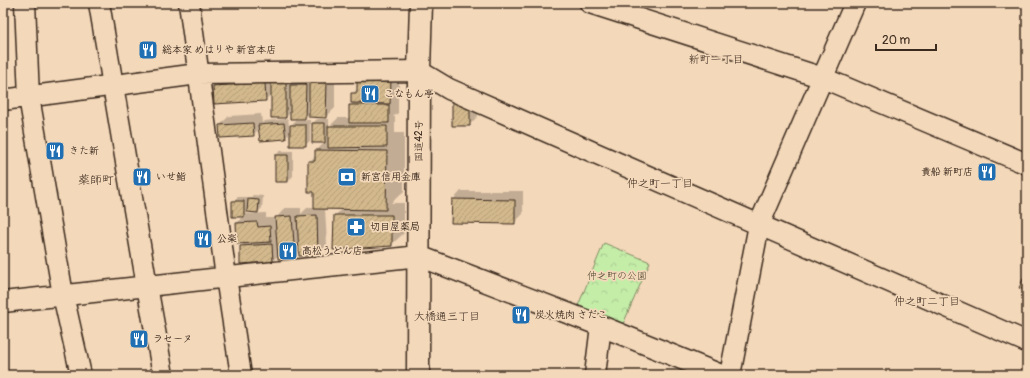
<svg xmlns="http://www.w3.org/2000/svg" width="1030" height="378" viewBox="0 0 1030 378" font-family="Pangolin,'Klee One',sans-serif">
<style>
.forest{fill:url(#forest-crowns);stroke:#808c63}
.shadow{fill:#0003}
.building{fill:url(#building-hatch);stroke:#3b2a1e}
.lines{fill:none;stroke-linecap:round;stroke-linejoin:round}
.minor-casing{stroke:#3b2a1e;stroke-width:23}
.highway-casing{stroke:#3b2a1e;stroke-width:25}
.minor{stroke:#f3d8ba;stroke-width:20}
.highway{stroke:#f3d8ba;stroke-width:22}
.labels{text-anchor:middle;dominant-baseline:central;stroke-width:3.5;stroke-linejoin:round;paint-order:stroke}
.poi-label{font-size:10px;font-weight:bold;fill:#3b2a1e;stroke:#f3d8ba;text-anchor:start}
.street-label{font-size:10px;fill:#3b2a1e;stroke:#f3d8ba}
.park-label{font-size:10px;fill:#504733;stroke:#f3d8ba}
.neighbourhood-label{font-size:11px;fill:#3b2a1e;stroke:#f3d8ba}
.quarter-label{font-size:12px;fill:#3b2a1e;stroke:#f3d8ba}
</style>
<defs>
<pattern id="forest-crowns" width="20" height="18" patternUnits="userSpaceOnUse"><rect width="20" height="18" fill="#c4eda8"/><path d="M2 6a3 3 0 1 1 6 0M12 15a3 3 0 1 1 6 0" fill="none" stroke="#a9cb90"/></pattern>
<pattern id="building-hatch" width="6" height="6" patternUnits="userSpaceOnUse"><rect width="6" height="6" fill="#d2b88c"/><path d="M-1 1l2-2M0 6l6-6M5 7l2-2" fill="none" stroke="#b59e78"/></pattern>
</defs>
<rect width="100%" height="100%" fill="#f3d8ba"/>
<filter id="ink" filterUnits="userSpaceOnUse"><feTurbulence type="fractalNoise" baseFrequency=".025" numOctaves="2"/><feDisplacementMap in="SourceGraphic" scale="8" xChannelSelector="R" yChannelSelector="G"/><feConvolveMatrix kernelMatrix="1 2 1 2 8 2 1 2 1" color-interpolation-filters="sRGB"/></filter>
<g filter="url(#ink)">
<path class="forest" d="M604,243L650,262L620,331L575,313Z"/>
<path class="shadow" d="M335,73V108L326,117L310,113L305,118L291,112L286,117L272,94L265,100L214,86L223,77Z
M399,73V94L396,97H398V113L393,117H395V133H404V191L391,203H404V233L391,245L335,216L342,208H325L327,245L318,254L300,252L294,257L278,255L273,261L241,247L245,242L238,243L237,223L244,216L233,201L238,197H248V201L253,195L263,196L262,208L258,212L248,211L245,214L266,213V218H276L285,208H301V214L307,208L315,207V191L309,162L316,155V151L325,142L313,123L317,119H329V127L338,118H350V106L354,102L352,94L358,88Z
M478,96V116L469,125H453Z
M261,114L262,123L264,121L288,119L290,131H291V125L296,120H310V141L305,145L291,132L285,138L259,129L253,135L220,125L229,116Z
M280,151H293V176L288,181H276V155Z
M461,191H523V214L514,223L453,200Z
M459,369H487V371H517V375H453Z"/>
<path class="building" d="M357,81H391L390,104L351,103V93H357Z
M309,82H327L326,118L309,117Z
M265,83L266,101L214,104L213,86Z
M271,83H286V118H271Z
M290,85H306L305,119H290Z
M452,97L470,105V126H452Z
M349,105H389V123H349Z
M253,123L254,136L220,138L219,125Z
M284,123L286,139L260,141L258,125Z
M312,123H325V143H312Z
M290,125H306V146H290Z
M328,126H387V147L328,148Z
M315,150L387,151L386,210L314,209V192H308V161H315Z
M275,155H288V182H275Z
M248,199L259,200L258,213L247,212Z
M452,199L515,200V224L451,223Z
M232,201H244V217H232Z
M317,215L318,255L299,256L297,216Z
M334,215H392V246L333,250Z
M292,216L295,258L278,259L275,217Z
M257,222L258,227L270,226L271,242L237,244L236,223Z
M272,244L273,262L240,264V246Z
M1027,270V291L1019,288Z"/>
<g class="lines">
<defs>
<path id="minor" d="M25,3L29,97L63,295L81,375
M99,3L147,286L163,375
M189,3L226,277L241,375
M590,3L823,78L1027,164
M3,100L198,74L419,71L449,89L1027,342
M3,302L419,256L601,326L721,375
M595,375L601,326
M730,375L759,225L855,3"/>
<path id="highway" d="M418,375L419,71L421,3"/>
</defs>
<use href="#minor" class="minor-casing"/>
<use href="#highway" class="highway-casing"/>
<use href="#minor" class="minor"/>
<use href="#highway" class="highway"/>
</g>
</g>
<defs>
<symbol id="restaurant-square" viewBox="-11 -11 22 22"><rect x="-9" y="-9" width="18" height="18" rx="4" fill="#1f6fb2" stroke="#f3d8ba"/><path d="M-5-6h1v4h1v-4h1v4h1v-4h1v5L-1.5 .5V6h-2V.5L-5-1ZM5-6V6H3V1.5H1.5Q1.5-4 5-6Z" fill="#fff"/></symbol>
<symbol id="bank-square" viewBox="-11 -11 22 22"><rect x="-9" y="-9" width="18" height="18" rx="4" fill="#1f6fb2" stroke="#f3d8ba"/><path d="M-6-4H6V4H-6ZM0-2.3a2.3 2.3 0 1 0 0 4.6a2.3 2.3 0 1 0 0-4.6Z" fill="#fff"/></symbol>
<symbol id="pharmacy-square" viewBox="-11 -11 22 22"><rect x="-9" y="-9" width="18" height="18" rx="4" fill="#1f6fb2" stroke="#f3d8ba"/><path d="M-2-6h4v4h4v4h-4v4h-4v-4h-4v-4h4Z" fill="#fff"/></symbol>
</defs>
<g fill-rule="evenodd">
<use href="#restaurant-square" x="137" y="39" width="22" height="22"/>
<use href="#restaurant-square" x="359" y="83" width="22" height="22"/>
<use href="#restaurant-square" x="44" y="140" width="22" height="22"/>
<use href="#restaurant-square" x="976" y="161" width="22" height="22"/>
<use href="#restaurant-square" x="131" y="166" width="22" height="22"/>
<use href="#bank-square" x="336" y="166" width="22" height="22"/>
<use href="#pharmacy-square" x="345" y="216" width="22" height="22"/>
<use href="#restaurant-square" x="192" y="228" width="22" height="22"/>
<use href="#restaurant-square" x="277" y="240" width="22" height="22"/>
<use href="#restaurant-square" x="510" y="304" width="22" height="22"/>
<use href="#restaurant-square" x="128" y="328" width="22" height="22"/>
</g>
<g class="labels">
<g class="poi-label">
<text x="162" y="50">総本家 めはりや 新宮本店</text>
<text x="384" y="94">こなもん亭</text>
<text x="69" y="151">きた新</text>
<text x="973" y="172" text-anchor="end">貴船 新町店</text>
<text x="156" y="177">いせ鮨</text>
<text x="361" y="177">新宮信用金庫</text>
<text x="370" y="227">切目屋薬局</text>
<text x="217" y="239">公楽</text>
<text x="302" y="251">高松うどん店</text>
<text x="535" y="315">炭火焼肉 さだこ</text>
<text x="153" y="339">ラセーヌ</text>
</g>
<g class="street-label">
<text transform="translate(419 141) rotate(-90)">国道42号</text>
</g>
<g class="park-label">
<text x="617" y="276">仲之町の公園</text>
</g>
<g class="neighbourhood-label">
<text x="716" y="59">新町一丁目</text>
<text x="660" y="183">仲之町一丁目</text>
<text x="927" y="301">仲之町二丁目</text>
<text x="447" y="316">大橋通三丁目</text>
</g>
<g class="quarter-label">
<text x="96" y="180">薬師町</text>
</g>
</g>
<rect width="1030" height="378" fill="none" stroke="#f3d8ba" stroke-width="16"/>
<rect x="8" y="8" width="1014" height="362" fill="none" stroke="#3b2a1e" stroke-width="1.5" filter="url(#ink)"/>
<path d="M876 44v6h60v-6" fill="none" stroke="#3b2a1e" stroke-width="2"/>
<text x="882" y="44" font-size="12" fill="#3b2a1e" stroke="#f3d8ba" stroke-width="3" paint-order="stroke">20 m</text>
</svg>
